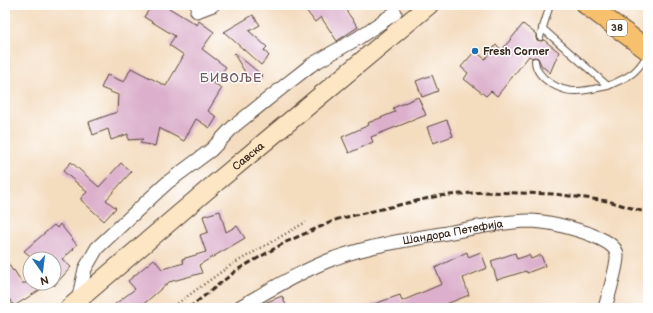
<svg xmlns="http://www.w3.org/2000/svg" width="653" height="313" viewBox="0 0 653 313" font-family="'Balsamiq Sans',sans-serif">
<style>
.building{fill:#dcb0cc}
.lines{fill:none;stroke-linecap:round;stroke-linejoin:round}
.lane-casing{stroke:#574536;stroke-width:8}
.street-casing{stroke:#574536;stroke-width:15}
.secondary-casing{stroke:#574536;stroke-width:20}
.primary-casing{stroke:#574536;stroke-width:22}
.path{stroke:#574536;stroke-width:2.5;stroke-dasharray:1 3;stroke-linecap:butt}
.lane{stroke:#fff;stroke-width:6}
.street{stroke:#fff;stroke-width:13}
.secondary{stroke:#fce6c4;stroke-width:18}
.primary{stroke:#f7c06c;stroke-width:20}
.rail{stroke:#3b2a1e;stroke-width:3;stroke-dasharray:6 3;stroke-linecap:butt}
.poi-dot{fill:#1f6fb2;stroke:#fff;stroke-width:1.5}
.labels{text-anchor:middle;dominant-baseline:central;stroke-width:3;stroke-linejoin:round;paint-order:stroke}
.shield{fill:#fff;stroke:#766a62;stroke-width:1}
.shield-label{font-size:10px;font-weight:bold;fill:#3b2a1e}
.poi-label{font-size:11px;font-weight:bold;fill:#3b2a1e;stroke:#fff;text-anchor:start}
.street-label{font-size:11px;fill:#3b2a1e;stroke:#fff}
.quarter-label{font-size:13px;letter-spacing:1px;fill:#73595b;stroke:#fff}
</style>
<rect width="100%" height="100%" fill="#fff"/>
<filter id="ink" filterUnits="userSpaceOnUse"><feTurbulence type="fractalNoise" baseFrequency=".025" numOctaves="2"/><feDisplacementMap in="SourceGraphic" scale="8" xChannelSelector="R" yChannelSelector="G"/><feConvolveMatrix kernelMatrix="1 2 1 2 8 2 1 2 1" color-interpolation-filters="sRGB"/></filter>
<filter id="wash" filterUnits="userSpaceOnUse"><feTurbulence type="fractalNoise" baseFrequency=".012" numOctaves="4" result="noise"/><feDisplacementMap in="SourceGraphic" scale="16" xChannelSelector="R" yChannelSelector="G"/><feGaussianBlur stdDeviation="0.9" result="paint"/><feColorMatrix in="noise" values="0 0 0 0 0 0 0 0 0 0 0 0 0 0 0 0 0 1.4 0 .05"/><feComposite in="paint" operator="in"/></filter>
<g filter="url(#wash)">
<rect width="100%" height="100%" fill="#f4dcbf"/>
<g id="blocks">
<path class="building" d="M152,5H164L197,25L199,21L214,32L202,49L226,67L213,83L222,88L208,111L217,117L210,128L196,119L184,141L159,128L155,146L140,143L143,139L128,140V134L111,140L108,129L93,135L89,122L117,112L118,95L101,88L107,75L124,82L131,68L166,86L184,55L169,45L175,36L144,17Z
M302,5H342L358,27L337,41L321,17L315,22Z
M253,15L260,25L249,31L267,47L264,50L269,56L261,65L224,32Z
M523,24L536,34V38L537,40L541,41L544,40L559,52L550,73L541,65L538,58L534,57L532,58L529,56L497,96L491,91L486,96L464,79L468,73L461,67L475,51L485,59L496,45L502,50Z
M235,53L263,76L256,84L248,77L234,54Z
M432,75L438,91L422,97L416,81Z
M418,97L426,115L371,137L373,142L349,153L342,137L369,125L368,123L395,112L393,108Z
M447,120L453,136L433,143L427,127Z
M71,162L99,187L121,163L131,172L106,200L116,208L104,221L81,200V198L87,192L63,171Z
M220,211L226,232L237,226L245,238L199,265L202,273L169,282L139,308H110L135,289L128,281L154,259L162,269L184,263L182,259L206,252L200,235L208,232L203,216Z
M60,224L77,245L73,248L74,249L62,259L71,267L54,286V259H34L24,251L54,225L57,228Z
M467,252L468,257L481,252L487,268L463,278L469,295L444,305L445,308H368V306L400,295L402,301L442,284L435,268Z
M515,253L517,259L529,255L531,259L541,255L545,266L527,273L526,271L497,280L491,261Z
M5,259L13,271L14,270L22,283H51L14,306L5,293Z
M282,296L287,308H254L257,306Z"/>
</g>
</g>
<g filter="url(#ink)">
<use href="#blocks" fill-opacity="0" stroke="#574536" stroke-width="1"/>
<g class="lines">
<defs>
<path id="lane" d="M542,28L608,86C630,76 635,75 648,54
M540,37L550,5
M535,61C536,79 561,92 577,91C587,91 598,88 608,86"/>
<g id="street">
<path d="M197,11L213,5"/>
<path d="M78,301L85,269L97,248L157,192L168,182L211,150L234,126L288,83L311,65L358,38L395,13"/>
<path id="s1" d="M238,308C270,290 301,271 335,258C369,246 405,240 441,234C469,229 498,222 528,221C548,221 568,227 587,233C596,237 616,243 617,255C618,265 608,296 605,308"/>
</g>
<g id="secondary">
<path id="s2" d="M69,308L206,191L429,5"/>
</g>
<path id="primary" d="M587,5L648,50"/>
</defs>
<use href="#lane" class="lane-casing"/>
<use href="#street" class="street-casing"/>
<use href="#secondary" class="secondary-casing"/>
<use href="#primary" class="primary-casing"/>
<path class="path" d="M171,308L228,267L306,222"/>
<use href="#lane" class="lane"/>
<use href="#street" class="street"/>
<use href="#secondary" class="secondary"/>
<use href="#primary" class="primary"/>
<path class="rail" d="M189,308L237,270L286,242L338,219L438,196L485,192L554,194L608,201L648,213"/>
</g>
</g>
<circle class="poi-dot" cx="475" cy="51" r="4"/>
<g class="labels">
<rect class="shield" x="607" y="20" width="20" height="16" rx="3"/>
<g class="shield-label">
<text x="617" y="28">38</text>
</g>
<g class="poi-label">
<text x="483" y="51">Fresh Corner</text>
</g>
<g class="street-label">
<text stroke="none"><textPath href="#s2" startOffset="235">Савска</textPath></text>
<text stroke="none"><textPath href="#s1" startOffset="230">Шандора Петефија</textPath></text>
</g>
<g class="quarter-label">
<text x="231" y="78">БИВОЉЕ</text>
</g>
</g>
<rect width="653" height="313" fill="none" stroke="#fff" stroke-width="20"/>
<g transform="translate(42 271) rotate(166)"><circle r="19" fill="#ffffff" stroke="#b1aaa5"/>
<path d="M0-3L7 15L0 10L-7 15Z" fill="#1f6fb2"/>
<text y="-6" font-size="11" font-weight="bold" text-anchor="middle" fill="#3b2a1e">N</text>
</g>
</svg>
